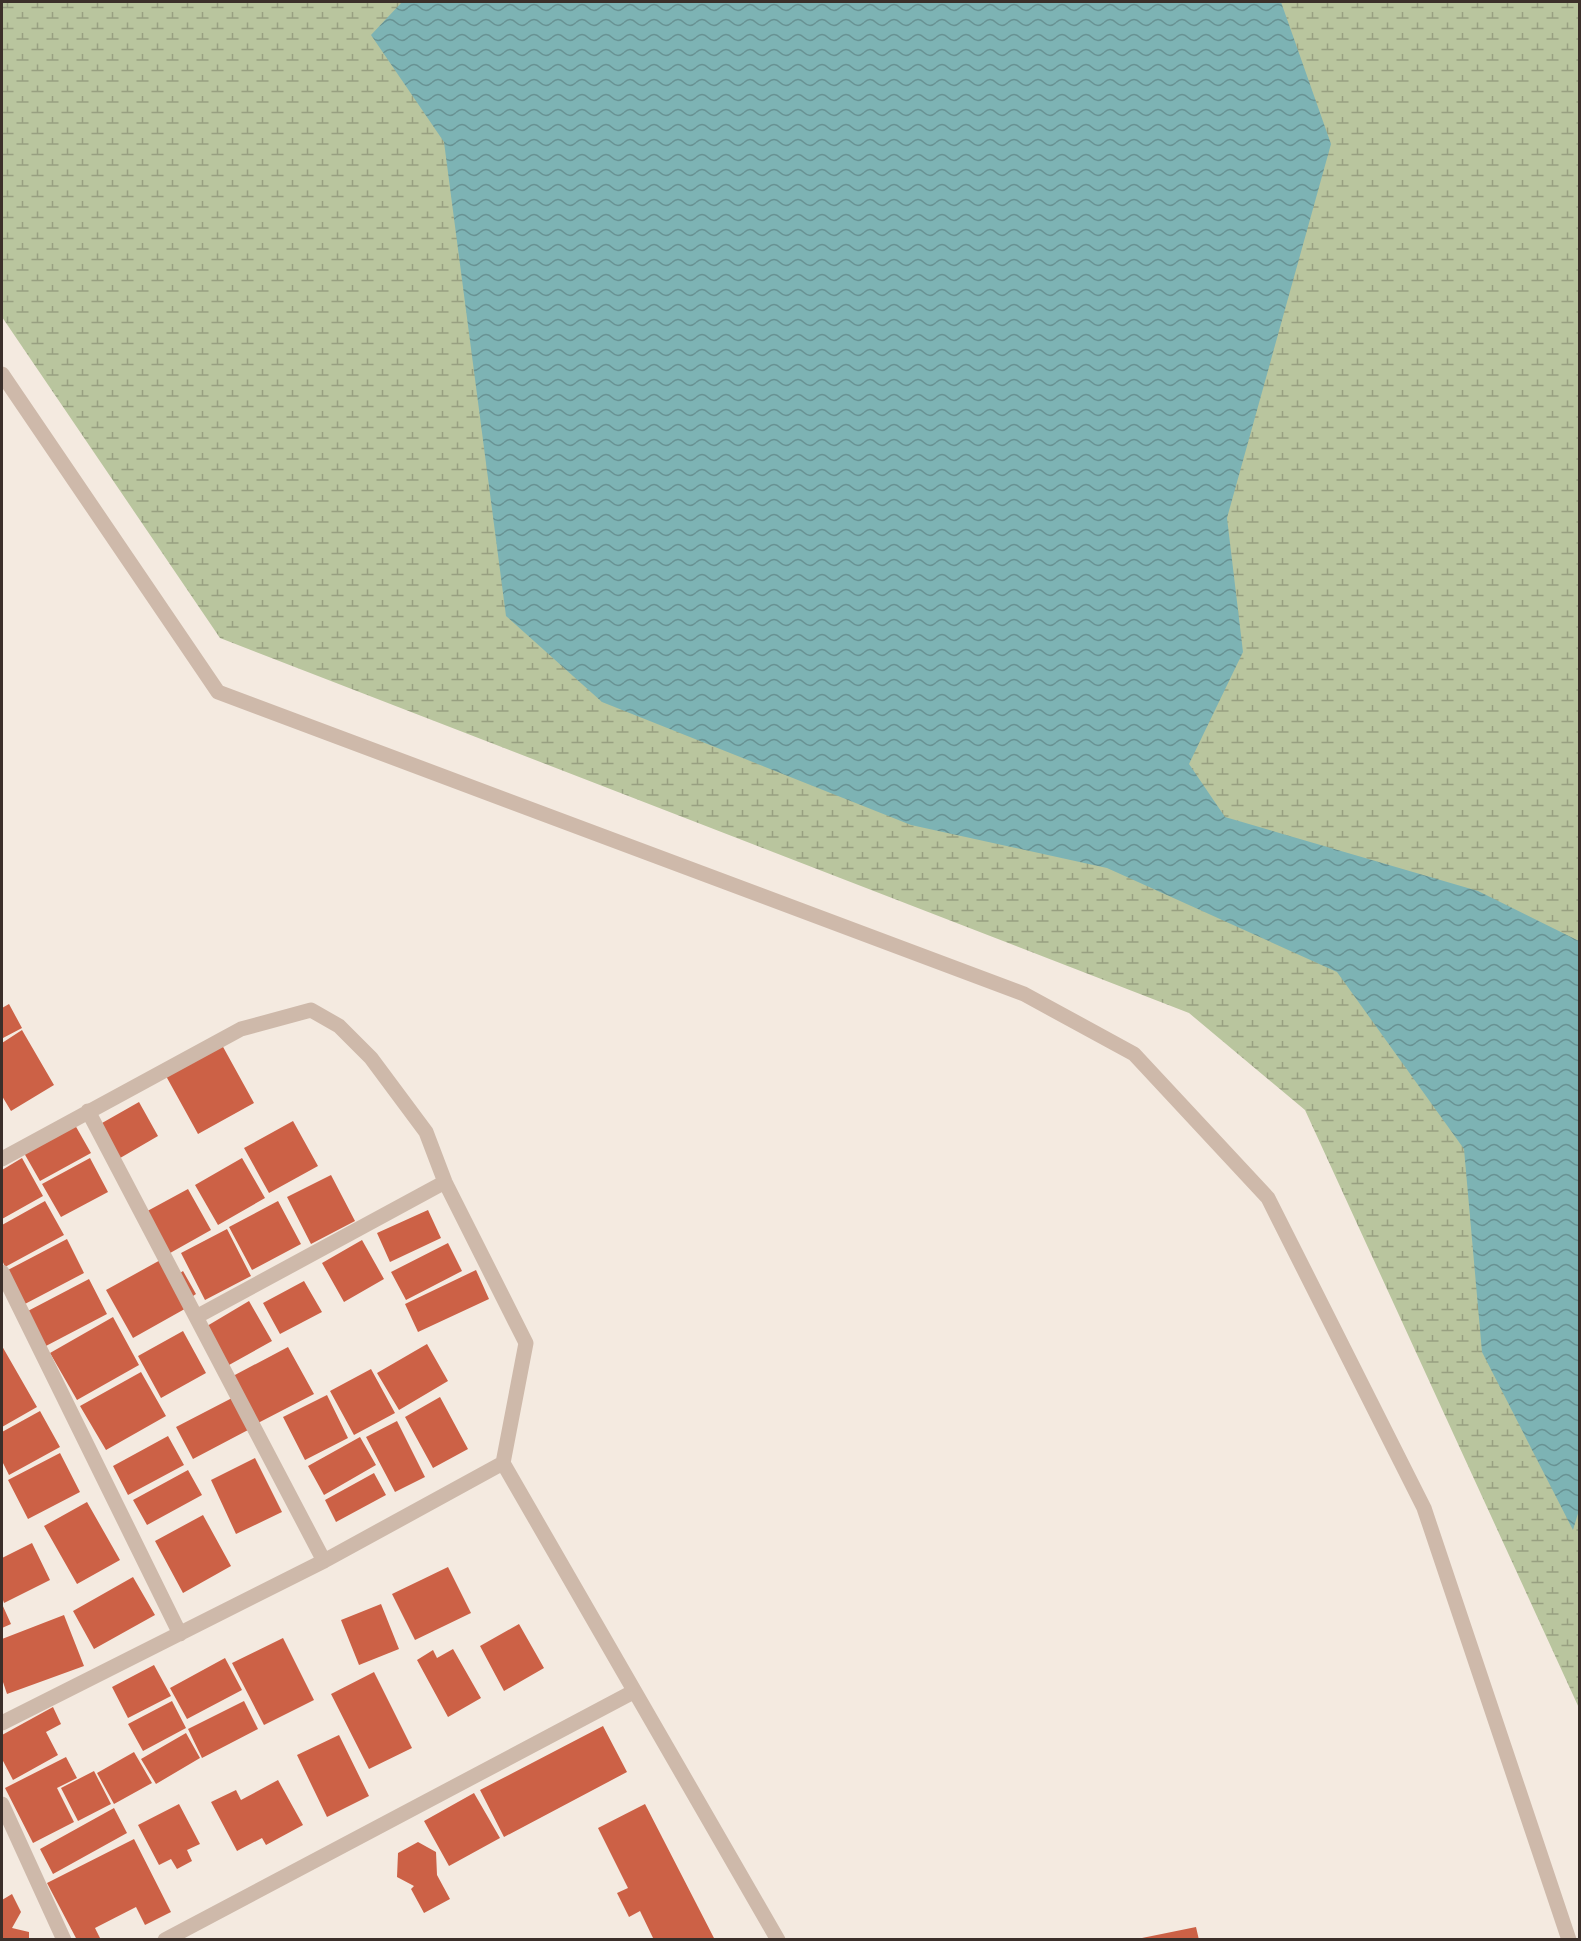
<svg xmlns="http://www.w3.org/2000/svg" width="1581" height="1941" viewBox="0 0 1581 1941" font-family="'Titillium Web',sans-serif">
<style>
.wetland{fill:url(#wetland-marsh)}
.water{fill:url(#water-waves)}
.building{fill:#cc6146}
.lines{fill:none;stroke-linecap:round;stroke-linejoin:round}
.minor{stroke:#ceb9aa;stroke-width:15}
</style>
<defs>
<pattern id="wetland-marsh" width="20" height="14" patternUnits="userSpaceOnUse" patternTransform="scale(1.5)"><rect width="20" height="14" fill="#b9c59e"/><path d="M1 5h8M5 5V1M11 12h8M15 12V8" fill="none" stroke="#98a081"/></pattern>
<pattern id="water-waves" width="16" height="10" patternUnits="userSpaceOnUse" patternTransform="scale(1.5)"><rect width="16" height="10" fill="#7db3b4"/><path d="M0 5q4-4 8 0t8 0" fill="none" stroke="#689293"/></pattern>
</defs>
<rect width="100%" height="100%" fill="#f4eae0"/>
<path class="wetland" d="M2,2H1579V1708L1305,1110L1189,1013L220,638L2,317Z"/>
<path class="water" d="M402,2H1281L1331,144L1227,518L1243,652L1189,764L1225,817L1478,891L1579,941L1580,1507L1573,1530L1482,1352L1464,1149L1337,972L1107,868L911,825L602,702L506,616L444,142L371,35Z"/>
<path class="building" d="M9,1004L22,1028L3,1038L2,1008Z
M22,1030L54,1085L11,1111L2,1096V1043Z
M222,1045L254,1103L198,1134L166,1076Z
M139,1102L158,1136L115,1161L95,1127Z
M293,1121L318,1166L269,1193L244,1148Z
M75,1125L91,1153L40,1181L24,1153Z
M22,1158L43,1196L2,1219V1170Z
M90,1158L108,1192L61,1217L42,1184Z
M242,1158L265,1198L218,1225L195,1185Z
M331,1175L355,1221L311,1244L287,1197Z
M188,1189L211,1230L163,1257L140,1215Z
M45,1201L64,1235L5,1267L2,1260V1225Z
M278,1201L301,1244L252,1270L229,1227Z
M428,1210L441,1238L390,1262L377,1233Z
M227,1229L251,1276L205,1300L181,1253Z
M67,1239L84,1273L23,1305L6,1271Z
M362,1240L384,1279L344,1302L322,1263Z
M448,1243L462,1271L406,1300L391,1272Z
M164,1258L174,1277L183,1271L196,1294L187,1300L190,1306L133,1338L106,1290Z
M476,1270L489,1299L418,1332L405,1304Z
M89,1279L107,1314L44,1347L26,1312Z
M304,1281L322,1312L280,1334L263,1303Z
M249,1301L272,1341L229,1365L207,1326Z
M113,1317L139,1365L77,1400L50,1353Z
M183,1331L206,1373L161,1398L138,1356Z
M427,1344L448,1381L399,1410L377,1373Z
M2,1346L37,1407L2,1427Z
M288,1347L314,1394L258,1423L233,1376Z
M371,1369L395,1413L354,1435L330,1391Z
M141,1372L166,1416L106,1450L80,1406Z
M327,1395L348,1438L305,1460L283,1417Z
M440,1397L468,1449L433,1468L405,1417Z
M232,1398L248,1430L193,1459L176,1427Z
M40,1411L60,1447L9,1475L2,1461V1432Z
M397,1421L425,1477L395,1492L366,1437Z
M168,1436L184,1465L128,1495L113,1466Z
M360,1437L376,1465L324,1495L308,1466Z
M60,1453L80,1492L28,1519L8,1480Z
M255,1458L282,1512L236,1534L211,1480Z
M188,1470L202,1495L147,1525L133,1500Z
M374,1473L386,1495L336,1522L325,1500Z
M87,1502L120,1560L77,1584L44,1526Z
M203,1515L231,1566L183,1593L155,1541Z
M32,1543L50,1580L4,1603L2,1597V1558Z
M448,1567L471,1613L415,1640L392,1594Z
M133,1577L155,1615L94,1649L73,1611Z
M2,1604L11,1624L2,1628Z
M381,1604L399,1649L359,1665L341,1620Z
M64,1615L84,1666L7,1694L2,1679V1639Z
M519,1624L544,1668L504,1691L480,1646Z
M283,1638L314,1700L264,1725L232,1663Z
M453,1649L481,1698L448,1717L417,1660L433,1650L437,1658Z
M225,1658L242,1690L187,1719L170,1688Z
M154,1665L171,1696L128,1718L112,1687Z
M374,1672L412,1748L369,1769L331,1694Z
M172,1701L186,1728L143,1751L128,1724Z
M244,1701L258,1729L202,1758L188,1729Z
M53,1707L61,1724L46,1732L58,1755L13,1780L2,1759V1735Z
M603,1726L627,1772L504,1837L480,1790Z
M186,1733L200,1758L156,1784L141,1759Z
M339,1735L369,1796L327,1817L297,1755Z
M134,1752L152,1783L114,1804L97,1773Z
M66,1757L77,1778L57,1788L74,1822L33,1843L5,1788Z
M94,1771L111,1804L78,1821L61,1788Z
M278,1780L303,1825L266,1845L262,1838L237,1851L211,1802L236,1790L241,1800Z
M474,1793L500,1838L449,1866L424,1821Z
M179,1804L200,1844L187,1850L192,1861L177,1869L171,1859L159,1865L138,1825Z
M645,1804L715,1940H654L640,1911L629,1917L617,1893L628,1888L598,1828Z
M114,1808L127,1833L53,1874L40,1849Z
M134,1839L171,1912L145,1925L136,1907L95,1928L101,1940H77L47,1883Z
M418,1842L436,1852L437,1875L450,1899L424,1913L411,1889L414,1886L397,1877L398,1853Z
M12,1894L21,1912L12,1928L29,1932V1940H2V1900Z
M1196,1927L1199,1940H1143L1142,1938Z"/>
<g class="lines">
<path class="minor" d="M2,374L218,692L1024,994L1134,1054L1268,1198L1424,1508L1569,1940
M88,1111L324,1561
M2,1159L241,1029L311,1010L339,1026L371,1058L426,1132L445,1182L526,1343L503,1463
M2,1272L180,1634
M196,1317L445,1182
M2,1723L324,1561L503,1463L778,1940
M2,1804L64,1940
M165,1940L633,1692"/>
</g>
<rect width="1581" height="1941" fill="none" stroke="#3b2f2a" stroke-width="6"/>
</svg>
